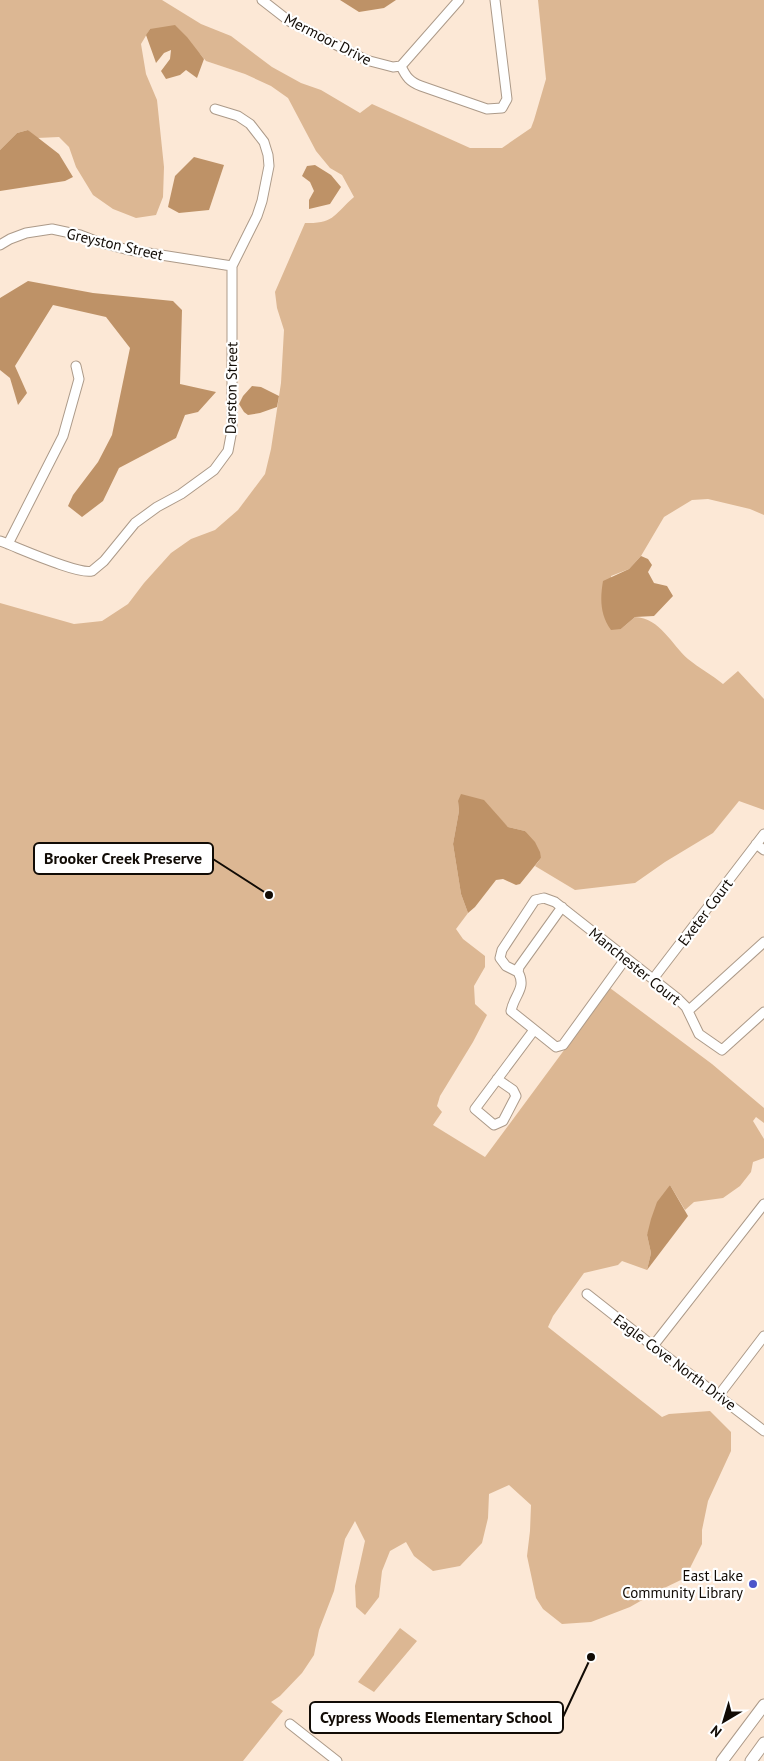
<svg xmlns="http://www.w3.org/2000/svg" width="764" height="1761" viewBox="0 0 764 1761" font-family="'PT Sans',sans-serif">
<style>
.green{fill:#dcb793}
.water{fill:#be9267}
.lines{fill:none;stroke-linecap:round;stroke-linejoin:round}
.minor-casing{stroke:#ac9a89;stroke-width:11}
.major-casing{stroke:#ac9a89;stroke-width:13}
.minor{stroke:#fff;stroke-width:9}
.major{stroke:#fff;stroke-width:11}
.poi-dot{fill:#4c54ca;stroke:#fff;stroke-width:2}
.labels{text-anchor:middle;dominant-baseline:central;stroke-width:4.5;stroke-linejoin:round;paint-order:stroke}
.street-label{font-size:15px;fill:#110b05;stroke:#fff}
.poi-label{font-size:15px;fill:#110b05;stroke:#fff;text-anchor:end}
.leader{fill:none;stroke:#110b05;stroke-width:2}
.callout-dot{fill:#110b05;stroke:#fff;stroke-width:2}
.callout{fill:#fff;stroke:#110b05;stroke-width:2}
.callout-label{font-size:16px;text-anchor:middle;font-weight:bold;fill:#110b05}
</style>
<rect width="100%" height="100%" fill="#fce8d6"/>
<path class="green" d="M0,0H162L201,24L231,36L272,67L301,83L321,90L360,113L372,104L470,148H502L531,128L534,120L546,79L538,0H764V515L750,509L708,499L692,500L664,517L641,556L629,569L611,576L621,629L635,617C660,618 672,645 688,659C699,668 712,675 723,684L738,671L764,699V810L739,801L713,833L665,862L635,883L575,890L535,866L541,858L525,831L508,827L497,816L458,801L459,811L453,844L461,894L468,913L456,929L463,939L485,956V967L474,986L475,1004L487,1015L473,1042L440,1096L437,1106L442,1112L433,1125L485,1157L610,988L712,1064L764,1108V1123L756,1117L753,1121L764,1139V1158L753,1162L751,1172L740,1186L723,1198L694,1202L685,1210L670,1185L647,1235L651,1253L647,1270L622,1261L618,1265L584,1273L553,1316L548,1327L662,1417L669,1414L710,1411L731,1432V1451L708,1501L702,1530V1544L685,1578L658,1591L630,1607L591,1622L562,1624L543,1609L536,1598L527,1556L530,1531L531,1505L509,1485L489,1494L488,1518L482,1543L460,1566L433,1571L414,1556L406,1542L390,1551L382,1571L379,1597L365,1615L356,1607L355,1586L365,1541L355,1521L345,1539L334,1591L319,1630L314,1655L302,1673L280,1696L271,1702L283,1711L243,1761H0V603L74,624L102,621L128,604L144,583L171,553L191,539L215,530L238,510L265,474L271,449L281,383L284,330L277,308L275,292L305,223C335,224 334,214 354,197L342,175L330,168L316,151L288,98L271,86L245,74L206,61L200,54L150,29L141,44L146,74L157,100L164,167L163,197L156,215L136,218L113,209L93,195L76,167L69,147L59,137L37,138L28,130L17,133L0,150Z
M400,1628L417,1641L374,1692L358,1682Z"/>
<path class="water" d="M340,0H396L384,8L359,12Z
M175,25L187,37L204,59L197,78L186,70L180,75L166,79L161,71L170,59L171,50L164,53L156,63L155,60L146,35L150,29Z
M28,130L59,154L73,177L65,181L0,191V150L17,133Z
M194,157L224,165L209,210L179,213L168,207L175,176Z
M315,165L331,175L341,187L330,204L309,209V200L314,191L310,182L302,176L307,166Z
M28,281L93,293L173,301L182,310L180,384L216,392L198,412L185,415L176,438L119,468L103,501L82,517L68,506L73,495L98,462L112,435L130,348L106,317L53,305L15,366L27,393L18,405L10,378L0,370V298Z
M252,386L261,387L279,396L277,407L260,413L248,415L244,412L239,404L243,396Z
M641,556L648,559L652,565L648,572L654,583L667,586L673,596L654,616L635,617L621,629L611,630C600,615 600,599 603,581L629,569Z
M461,794L484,800L508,827L525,831L535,842L540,852L541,858L520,884L516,885L503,879L496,880L475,907L468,913L461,894L453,844L459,811L458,801Z
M670,1185L688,1216L647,1270L651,1253L647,1235L651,1219L657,1202Z"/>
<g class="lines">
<defs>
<path id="minor" d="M262,0L289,21L366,60L393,67L401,66L459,0
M401,66C406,77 410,82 421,86L487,109L502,108L507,99L495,0
M0,245L10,239L26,233L52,229L80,235L98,242L129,250L232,266
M0,541C17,547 78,575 92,571L104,561L135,523L157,507L181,494L214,470L228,451L232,430V266L257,216L262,201L269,166L268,155L264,142L250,124L238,116L215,109
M8,544L63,436L79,379L76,366
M756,844L764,850
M562,907L519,967L518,972C527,988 514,995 511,1011L556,1047L563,1045L626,958
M518,972L506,966L500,958L502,950L535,900L544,898L555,902L677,998L686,1007L699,1034L722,1050L764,1012
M653,979L764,834
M688,1011L764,942
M497,1079L513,1090L516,1096L503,1121L494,1125L475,1109L534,1030
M587,1294L653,1346L764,1431
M653,1346L764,1204
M719,1395L764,1336
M290,1724L337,1761"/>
<path id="major" d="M722,1761L764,1705
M751,1761L764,1743"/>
</defs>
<use href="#minor" class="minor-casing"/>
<use href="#major" class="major-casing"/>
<use href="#minor" class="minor"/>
<use href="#major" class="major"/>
</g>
<circle class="poi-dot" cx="753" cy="1584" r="5"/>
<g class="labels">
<g class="street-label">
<text transform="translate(328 39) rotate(27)">Mermoor Drive</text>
<text transform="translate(115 244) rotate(13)">Greyston Street</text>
<text transform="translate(231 388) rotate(-89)">Darston Street</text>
<text transform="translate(705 912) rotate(-53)">Exeter Court</text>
<text transform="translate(635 966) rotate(39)">Manchester Court</text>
<text transform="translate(675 1362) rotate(37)">Eagle Cove North Drive</text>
</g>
<g class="poi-label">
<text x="743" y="1575">East Lake<tspan x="743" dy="17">Community Library</tspan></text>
</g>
</g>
<path class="leader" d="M269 895L213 859M591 1657L563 1717"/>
<g class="callout-dot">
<circle cx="269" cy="895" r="5"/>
<circle cx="591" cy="1657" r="5"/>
</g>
<g class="callout">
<rect x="34" y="843" width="179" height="31" rx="5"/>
<rect x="310" y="1702" width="253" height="31" rx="5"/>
</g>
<g class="callout-label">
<text x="123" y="864">Brooker Creek Preserve</text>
<text x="436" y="1723">Cypress Woods Elementary School</text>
</g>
<g transform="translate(724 1721) rotate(218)" stroke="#ffffff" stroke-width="4" paint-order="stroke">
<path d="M0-4L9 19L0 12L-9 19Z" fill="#110b05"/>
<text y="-8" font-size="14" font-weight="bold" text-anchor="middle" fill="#110b05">N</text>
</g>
</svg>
